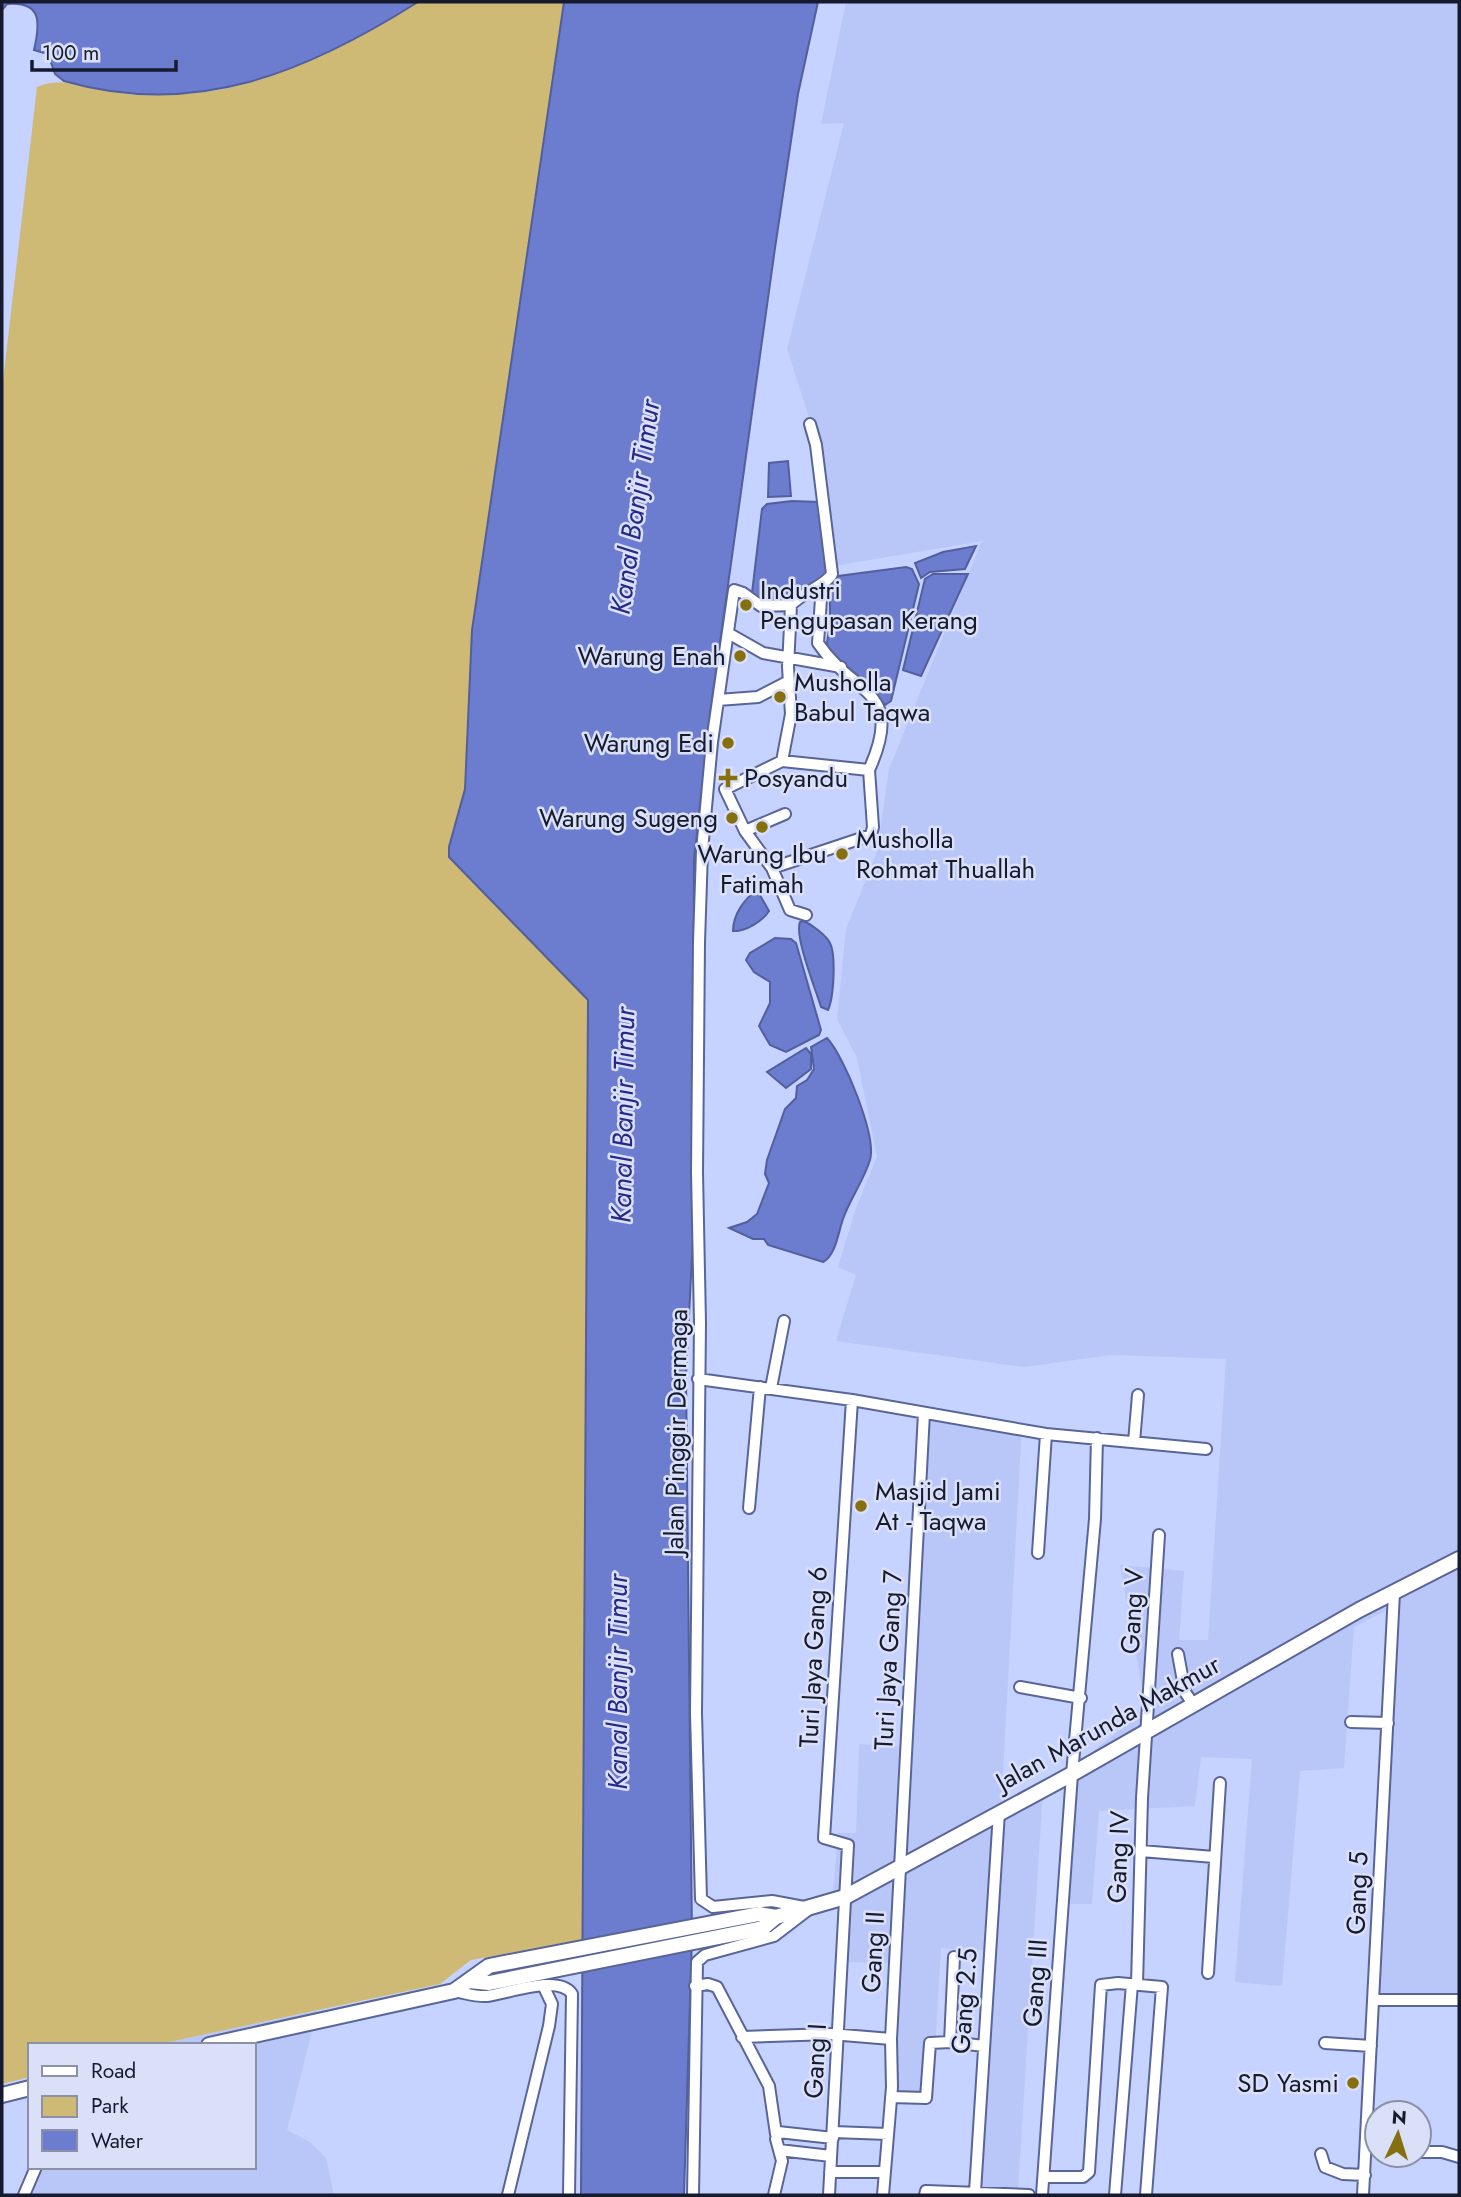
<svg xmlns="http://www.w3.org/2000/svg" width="1461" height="2197" viewBox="0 0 1461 2197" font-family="Jost,sans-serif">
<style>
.built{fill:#b9c6f8}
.green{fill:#ceba74}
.water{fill:#6c7cce;stroke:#525f9e;stroke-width:2}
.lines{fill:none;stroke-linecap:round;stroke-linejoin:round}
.minor-casing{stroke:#596596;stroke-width:14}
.major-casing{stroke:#596596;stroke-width:18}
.minor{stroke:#fff;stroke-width:10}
.major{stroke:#fff;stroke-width:14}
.poi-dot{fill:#866f0e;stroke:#dae0f7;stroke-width:2.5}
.labels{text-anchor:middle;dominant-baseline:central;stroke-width:5;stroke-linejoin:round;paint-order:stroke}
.poi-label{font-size:26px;fill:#161a2e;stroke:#dae0f7;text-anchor:start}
.street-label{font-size:26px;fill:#161a2e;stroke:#dae0f7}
.water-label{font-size:28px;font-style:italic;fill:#252888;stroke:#dae0f7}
</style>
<rect width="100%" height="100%" fill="#c6d2ff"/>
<path class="built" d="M846,2H1459V1996L1373,1993L1400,1603L1354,1627L1344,1768L1300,1771L1282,1986L1235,1982L1252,1759L1201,1757L1195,1806L1099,1811L1092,1904H1068L1076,1765L1146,1709L1120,1565L1184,1571L1179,1640H1208L1226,1359L1111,1355L1024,1367L836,1341L856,1275L838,1267L856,1208L877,1157L857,1058L837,1019L846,929L877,852L889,769L982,541L834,566L816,439L787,349L844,123L821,124Z
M929,1407L1022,1426L1001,1808L1043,1789L1018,2191L979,2188L996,1951L941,1948L932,2099L892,2097L899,1963L846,1962L847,1902L832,1908L838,1833H856L859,1744L909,1747Z
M317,2011L287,2130L310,2142L326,2158L334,2195H27L38,2167H254V2045H155Z"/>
<path class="green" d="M418,2H571L593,993L590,1939L471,1960L440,1984L155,2045H30V2077L2,2084V390L37,87C71,72 111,97 147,95C174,94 207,94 233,87C299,70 361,38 418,2Z"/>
<path class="water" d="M2,2H418C307,72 196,119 64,81L55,74L48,54L34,50C40,24 43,1 7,4L2,10Z
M564,2H818L798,94L775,248L710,714L694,860L693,1237L686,1375L692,1937L684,2195H581L588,1000L449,857V847L465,789L472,630Z
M788,461L791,496L768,497L769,463Z
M792,501L819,502L831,575L791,602L762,604L752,593L762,509L767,504Z
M976,546L965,569L930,572L921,578L915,563L943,552Z
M906,567L912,569L919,584L891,701L885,705L865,682L826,649L830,623V579L831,577Z
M933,574H968L921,676L903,670L925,579Z
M757,890L769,911C763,921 745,932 733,931C733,915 744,899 757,890Z
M804,921C812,925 826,935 830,943C836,955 834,997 828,1010L821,1007C816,990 794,936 800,922Z
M775,938L791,939L796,943L821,1030L819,1035L786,1052L770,1045L759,1026L770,1003V982L754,972L746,960L750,953Z
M827,1038C844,1056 877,1136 870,1160C864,1180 850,1199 843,1219C838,1233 836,1255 823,1262L768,1245L764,1239H753L729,1228L747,1222L757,1214L769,1183L765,1174L767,1160L785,1109L796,1098L797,1086L807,1080L814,1069L811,1047Z
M806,1048L811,1054V1069L786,1088L767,1072Z"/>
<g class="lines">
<defs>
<path id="minor" d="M822,584L818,643C854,697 906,688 869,770
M791,605L761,606L743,593L734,590L712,742L702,851L699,942L697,1172L700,1323L696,1713L701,1899L713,1907L772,1901L804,1907
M728,633L763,653L841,667
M718,700L758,697L789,681
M785,814L745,831L772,868L790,910L806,915
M745,831L725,789L782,761
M772,868L871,835L873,827L869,770L782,761L791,714L788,667L791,605C803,592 826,585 832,574L816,445L810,424
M698,1379L852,1400L1046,1434L1206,1449
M771,1388L784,1321
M1134,1442L1138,1395
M749,1508L760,1387
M1038,1553L1046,1434
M1178,1654L1185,1692L1193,1704
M1020,1687L1081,1698
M1351,1722L1388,1723
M1141,1851L1214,1857
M954,1957L950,2042L984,2046
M1208,1973L1220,1783
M1137,1984L1142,1798L1159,1535
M695,1986L708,1984L717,1987L769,2086L776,2134
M454,1991C465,1993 477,1997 487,1996C509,1993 559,1974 572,1994L569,2195
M1375,2000H1459
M742,2037L831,2034L891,2039
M1325,2043L1371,2046
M891,2097L926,2098L930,2043L950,2042
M833,2132L888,2134
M779,2150L831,2156
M1419,2152H1442L1459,2157
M1321,2154L1325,2167L1343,2174L1365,2175
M830,2172H885
M1045,2177H1083L1089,2172L1101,1985L1118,1983L1162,1987L1146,2195
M975,2192L999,1812
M24,2195L36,2167
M508,2195L549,2026L552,2004L543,1985
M693,2195L697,1962L705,1955L774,1936L808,1910
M774,2195L782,2161L776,2139L778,2132L833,2138
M829,2195L848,1845L824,1838L852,1400
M883,2195L892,2087L891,2039L924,1413
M925,2195L926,2191L1029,2195
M1042,2195L1072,1774L1095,1519L1097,1438
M1115,2195L1132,1984
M1363,2195L1394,1593"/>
<path id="major" d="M469,1981L489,1983L763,1928L776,1917L845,1897L1072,1774L1359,1610L1459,1559
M209,2045L454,1991L489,1966L759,1914L776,1917
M2,2095L30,2088"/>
</defs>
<use href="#minor" class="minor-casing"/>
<use href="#major" class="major-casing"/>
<use href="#minor" class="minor"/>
<use href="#major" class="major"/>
</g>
<g class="poi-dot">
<circle cx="746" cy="605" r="7"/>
<circle cx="740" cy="656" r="7"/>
<circle cx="780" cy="697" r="7"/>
<circle cx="728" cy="743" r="7"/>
<path d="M724.5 767.5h7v7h7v7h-7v7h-7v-7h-7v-7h7z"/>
<circle cx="732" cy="818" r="7"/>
<circle cx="762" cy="827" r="7"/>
<circle cx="842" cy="854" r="7"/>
<circle cx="861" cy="1506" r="7"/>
<circle cx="1353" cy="2083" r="7"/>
</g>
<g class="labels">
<g class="poi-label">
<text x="760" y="590">Industri<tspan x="760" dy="30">Pengupasan Kerang</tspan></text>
<text x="726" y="656" text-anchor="end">Warung Enah</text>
<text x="794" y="682">Musholla<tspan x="794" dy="30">Babul Taqwa</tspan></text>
<text x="714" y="743" text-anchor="end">Warung Edi</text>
<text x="744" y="778">Posyandu</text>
<text x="718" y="818" text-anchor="end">Warung Sugeng</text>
<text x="856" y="839">Musholla<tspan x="856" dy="30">Rohmat Thuallah</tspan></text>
<text x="762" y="854" text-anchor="middle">Warung Ibu<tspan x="762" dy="30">Fatimah</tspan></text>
<text x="875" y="1491">Masjid Jami<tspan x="875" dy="30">At - Taqwa</tspan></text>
<text x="1339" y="2083" text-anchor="end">SD Yasmi</text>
</g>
<g class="street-label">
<text transform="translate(676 1432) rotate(-89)">Jalan Pinggir Dermaga</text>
<text transform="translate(1132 1611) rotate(-87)">Gang V</text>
<text transform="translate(813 1657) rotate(-87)">Turi Jaya Gang 6</text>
<text transform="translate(888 1660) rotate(-87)">Turi Jaya Gang 7</text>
<text transform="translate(1108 1723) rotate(-29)">Jalan Marunda Makmur</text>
<text transform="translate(1118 1857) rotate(-88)">Gang IV</text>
<text transform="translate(1357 1893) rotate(-88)">Gang 5</text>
<text transform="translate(873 1952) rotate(-87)">Gang II</text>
<text transform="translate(1035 1983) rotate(-86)">Gang III</text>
<text transform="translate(964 2001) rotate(-86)">Gang 2.5</text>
<text transform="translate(815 2061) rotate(-87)">Gang I</text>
</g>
<g class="water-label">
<text transform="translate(635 507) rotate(-82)">Kanal Banjir Timur</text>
<text transform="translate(623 1115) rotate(-89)">Kanal Banjir Timur</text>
<text transform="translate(617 1682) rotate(-90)">Kanal Banjir Timur</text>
</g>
</g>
<rect width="1461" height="2197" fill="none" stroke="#161a2e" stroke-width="7"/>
<rect x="28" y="2043" width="228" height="126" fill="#dae0f7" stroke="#8c91a7" stroke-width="2"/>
<rect x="42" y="2066" width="35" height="10" fill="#ffffff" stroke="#8c91a7" stroke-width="2"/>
<text x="91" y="2078" font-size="21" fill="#161a2e">Road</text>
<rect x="42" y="2096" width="35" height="21" fill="#ceba74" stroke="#8c91a7" stroke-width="2"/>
<text x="91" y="2113" font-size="21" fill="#161a2e">Park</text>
<rect x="42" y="2130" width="35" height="21" fill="#6c7cce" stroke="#8c91a7" stroke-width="2"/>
<text x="91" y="2148" font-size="21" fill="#161a2e">Water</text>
<g transform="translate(1398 2134) rotate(4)"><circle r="33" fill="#dae0f7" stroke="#8c91a7" stroke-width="2"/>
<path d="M0-5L12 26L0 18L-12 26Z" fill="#866f0e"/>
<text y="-10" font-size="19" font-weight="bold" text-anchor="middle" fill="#161a2e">N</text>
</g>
<path d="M32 60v10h144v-10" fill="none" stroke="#161a2e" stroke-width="3.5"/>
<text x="42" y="60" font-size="21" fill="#161a2e" stroke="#dae0f7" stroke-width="5" paint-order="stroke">100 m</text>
</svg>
